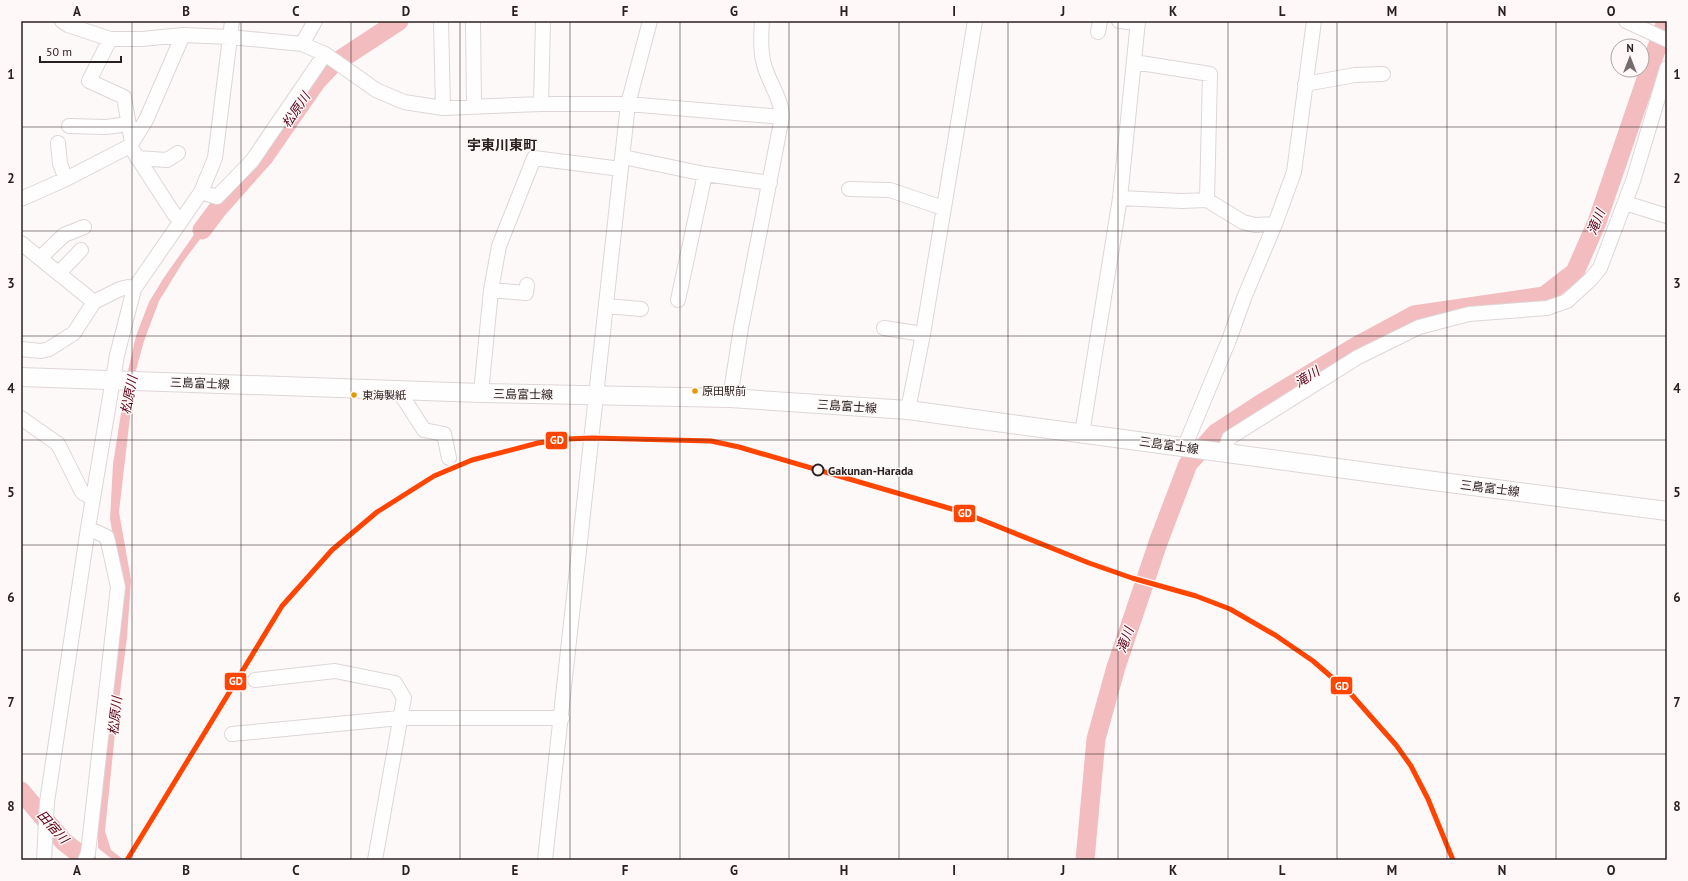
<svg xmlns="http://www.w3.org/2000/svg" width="1688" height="881" viewBox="0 0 1688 881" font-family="'PT Sans','Noto Sans JP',sans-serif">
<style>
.water{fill:#f3bcbf}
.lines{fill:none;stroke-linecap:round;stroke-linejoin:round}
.river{stroke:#f3bcbf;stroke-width:19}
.minor-casing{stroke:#ded6d6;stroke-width:16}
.major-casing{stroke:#ded6d6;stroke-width:20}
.minor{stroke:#fffefe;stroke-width:14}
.major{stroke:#fffefe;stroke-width:18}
.rail-1-casing{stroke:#fef8f8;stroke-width:8}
.rail-1{stroke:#ff4500;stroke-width:5}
.grid{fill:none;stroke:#2b2020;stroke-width:1;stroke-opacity:0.55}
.bus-dot{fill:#e39903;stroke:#fef8f8;stroke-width:1.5}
.stop-dot{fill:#fef8f8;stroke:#2b2020;stroke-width:2}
.labels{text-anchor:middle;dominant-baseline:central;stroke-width:3;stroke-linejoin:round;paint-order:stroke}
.bus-label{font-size:11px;fill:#2b2020;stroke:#fef8f8;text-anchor:start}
.street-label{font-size:12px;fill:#2b2020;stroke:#fef8f8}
.stop-label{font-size:12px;font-weight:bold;fill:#2b2020;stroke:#fef8f8;text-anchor:start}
.water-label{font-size:13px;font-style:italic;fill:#5b0017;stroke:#fef8f8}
.quarter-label{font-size:14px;font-weight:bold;fill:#2b2020;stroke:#fef8f8}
.line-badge{stroke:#fef8f8;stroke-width:1.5}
.badge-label{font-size:11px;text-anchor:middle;font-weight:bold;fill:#fff}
.neatline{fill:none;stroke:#2b2020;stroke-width:1.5}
.grid-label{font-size:13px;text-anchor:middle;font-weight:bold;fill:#2b2020}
</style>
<rect width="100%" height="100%" fill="#fdf9f9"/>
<path class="water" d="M214,206L221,211L183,262L159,301L144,341L135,374L119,512L131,580L127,637L115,733L105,831L111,850L124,860H113L98,848V818L122,588L110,519L113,464L127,375L136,336L149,302L163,279Z"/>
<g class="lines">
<path class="river" d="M202,230L217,210L264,157L316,82L332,65L399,21
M21,791L63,841L87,860
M1085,860L1096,739L1116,667L1159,540L1188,464L1216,433L1262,403L1360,344L1414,315L1544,296L1575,272L1597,222L1666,21"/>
<defs>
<path id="minor" d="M62,21L68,25L110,39H142L183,35L230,37L302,44L325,54L376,90L404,102L443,108L541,104H628L782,117
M441,21L443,108
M473,21L474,107
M1119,21L1138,23
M1626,21L1667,40
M1098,32L1100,21
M110,39L89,81L124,97L132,143
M302,44L315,21
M1134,62L1210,74L1207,200
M1305,84L1355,75L1383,74
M541,104L543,21
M69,126L106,127L129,124
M58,143L60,164L66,179
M130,146L174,214L181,221
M623,157L705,174L770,183
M137,158L167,160L178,153
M849,189L890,190L943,208
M201,192L217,197L252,161L325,54
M1120,198L1182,201L1207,200L1243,222L1255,225L1275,224
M21,199L66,179L130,146L146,120L183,35
M1625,203L1667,216
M21,243L94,302
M40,258L64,235L84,227
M59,273L81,250
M491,290L526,293L527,285
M678,300L705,174
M606,306L641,309
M884,328L923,334
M21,349L41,351L49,349L74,333L94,302L120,289L128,287L134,289
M398,390L424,430L444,434L449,458
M481,393L491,290L499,246L534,158L621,169
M730,398L741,328L782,117C782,100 770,84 765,68C760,53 761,36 762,21
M908,410L923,334L975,21
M21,418L58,444L82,492L93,499
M1082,434L1120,198L1138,21
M1184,448L1229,340L1244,298L1275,224L1294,172L1314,21
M1224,453L1229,438L1358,357L1419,327L1469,314L1547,308L1567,301L1591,279L1600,268L1633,181L1667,68
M255,680L335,671L395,683L404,698L375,860
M232,734L400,718H562
M44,860L47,802L88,528L117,355L134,289L201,192L215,158L232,21
M85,860L88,853L118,587L107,537L88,528
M545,860L628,104L650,21"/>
<path id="major" d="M21,377L481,393L730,398L908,410L1434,481L1667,511"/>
</defs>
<use href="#minor" class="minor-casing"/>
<use href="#major" class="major-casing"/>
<use href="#minor" class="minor"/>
<use href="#major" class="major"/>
<defs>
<path id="rail-1" d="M127,860L282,606L332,550L377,512L434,476L472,460L538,443L567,439L592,438L711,441L739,447L962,512L1089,563L1132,578L1196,596L1230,609L1275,635L1313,661L1350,693L1396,745L1411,766L1428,799L1453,860"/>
</defs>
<use href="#rail-1" class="rail-1-casing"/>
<use href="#rail-1" class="rail-1"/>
</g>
<path class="grid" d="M132,21V860M241,21V860M351,21V860M460,21V860M570,21V860M680,21V860M789,21V860M899,21V860M1008,21V860M1118,21V860M1228,21V860M1337,21V860M1447,21V860M1556,21V860M21,127H1667M21,231H1667M21,336H1667M21,440H1667M21,545H1667M21,650H1667M21,754H1667"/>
<g class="bus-dot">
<circle cx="695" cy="391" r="3.5"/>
<circle cx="354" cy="395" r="3.5"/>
</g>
<circle class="stop-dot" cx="818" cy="470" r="5.5"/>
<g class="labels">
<g class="bus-label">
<text x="702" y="391">原田駅前</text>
<text x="362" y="395">東海製紙</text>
</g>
<g class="street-label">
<text transform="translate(200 383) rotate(2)">三島富士線</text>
<text transform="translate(523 394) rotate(1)">三島富士線</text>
<text transform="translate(847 406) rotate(4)">三島富士線</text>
<text transform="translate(1169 445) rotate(8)">三島富士線</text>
<text transform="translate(1490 488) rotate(7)">三島富士線</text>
</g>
<g class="stop-label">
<text x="828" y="470">Gakunan-Harada</text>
</g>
<g class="water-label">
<text transform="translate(296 110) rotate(-56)">松原川</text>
<text transform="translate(1596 222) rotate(-68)">滝川</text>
<text transform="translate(1307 377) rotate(-32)">滝川</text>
<text transform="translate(129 395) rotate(-79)">松原川</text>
<text transform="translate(1125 640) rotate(-70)">滝川</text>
<text transform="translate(115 716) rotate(-84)">松原川</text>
<text transform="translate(53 827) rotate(48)">田宿川</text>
</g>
<g class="quarter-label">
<text x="502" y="145">宇東川東町</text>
</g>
</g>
<g class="line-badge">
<rect x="545" y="431" width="23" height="19" rx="4" fill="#ff4500"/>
<rect x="953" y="504" width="23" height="19" rx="4" fill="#ff4500"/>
<rect x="224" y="672" width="23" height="19" rx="4" fill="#ff4500"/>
<rect x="1330" y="676" width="23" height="19" rx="4" fill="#ff4500"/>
</g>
<g class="badge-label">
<text x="557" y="444">GD</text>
<text x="965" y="517">GD</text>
<text x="236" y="685">GD</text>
<text x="1342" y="690">GD</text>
</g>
<rect width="1688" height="881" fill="none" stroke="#fef8f8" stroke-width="44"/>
<g transform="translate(1630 58)"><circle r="19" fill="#fef8f8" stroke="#aaa2a2"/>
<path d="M0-3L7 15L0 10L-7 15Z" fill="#746c6c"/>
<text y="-6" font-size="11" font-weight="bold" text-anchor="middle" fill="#2b2020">N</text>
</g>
<path d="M40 56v6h81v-6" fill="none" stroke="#2b2020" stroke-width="2"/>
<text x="46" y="56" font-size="12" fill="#2b2020" stroke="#fef8f8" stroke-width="3" paint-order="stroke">50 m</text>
<rect x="22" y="22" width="1644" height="837" class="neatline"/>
<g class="grid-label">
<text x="77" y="16">A</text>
<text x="186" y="16">B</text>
<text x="296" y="16">C</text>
<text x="406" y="16">D</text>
<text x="515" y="16">E</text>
<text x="625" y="16">F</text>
<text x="734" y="16">G</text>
<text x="844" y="16">H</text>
<text x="954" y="16">I</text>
<text x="1063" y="16">J</text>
<text x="1173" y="16">K</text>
<text x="1282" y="16">L</text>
<text x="1392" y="16">M</text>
<text x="1502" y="16">N</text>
<text x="1611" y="16">O</text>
<text x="11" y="79">1</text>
<text x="1677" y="79">1</text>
<text x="11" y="183">2</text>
<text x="1677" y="183">2</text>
<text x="11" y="288">3</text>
<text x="1677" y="288">3</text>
<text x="11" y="393">4</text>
<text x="1677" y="393">4</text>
<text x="11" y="497">5</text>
<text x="1677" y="497">5</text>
<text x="11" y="602">6</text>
<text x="1677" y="602">6</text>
<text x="11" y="707">7</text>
<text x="1677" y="707">7</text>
<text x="11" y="811">8</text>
<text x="1677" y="811">8</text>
<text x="77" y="875">A</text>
<text x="186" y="875">B</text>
<text x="296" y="875">C</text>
<text x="406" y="875">D</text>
<text x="515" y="875">E</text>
<text x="625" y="875">F</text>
<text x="734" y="875">G</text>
<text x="844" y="875">H</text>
<text x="954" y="875">I</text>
<text x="1063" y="875">J</text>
<text x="1173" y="875">K</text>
<text x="1282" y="875">L</text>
<text x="1392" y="875">M</text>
<text x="1502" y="875">N</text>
<text x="1611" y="875">O</text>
</g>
</svg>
